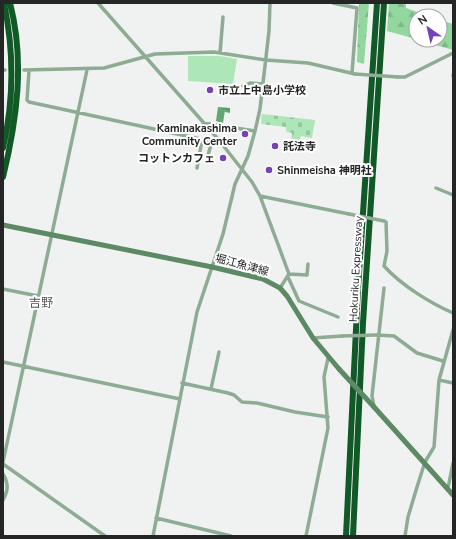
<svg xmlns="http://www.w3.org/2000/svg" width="456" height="539" viewBox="0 0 456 539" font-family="'Nunito Sans','Noto Sans JP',sans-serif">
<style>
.green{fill:#aee7b7}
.forest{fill:url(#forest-firs)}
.cemetery{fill:url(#cemetery-stones)}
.water{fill:url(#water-ripples)}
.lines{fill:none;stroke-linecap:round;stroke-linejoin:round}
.street{stroke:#8eab93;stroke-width:3.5}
.secondary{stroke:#5d8965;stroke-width:5}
.highway{stroke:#115a28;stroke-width:6}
.street-bridge{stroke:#8eab93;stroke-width:3.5}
.secondary-bridge{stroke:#5d8965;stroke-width:5}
.poi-dot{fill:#7341b8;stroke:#fff;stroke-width:1.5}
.labels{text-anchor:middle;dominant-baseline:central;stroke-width:4;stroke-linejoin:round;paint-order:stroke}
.poi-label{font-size:11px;font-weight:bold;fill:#242524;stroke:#fff;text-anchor:start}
.street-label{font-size:11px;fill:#242524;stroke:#fff}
.neighbourhood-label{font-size:12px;fill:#555755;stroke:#fff}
</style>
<defs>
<pattern id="forest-firs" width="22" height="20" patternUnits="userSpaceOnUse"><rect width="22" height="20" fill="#92d79e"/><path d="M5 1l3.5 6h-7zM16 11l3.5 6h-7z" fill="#7eb888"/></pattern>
<pattern id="cemetery-stones" width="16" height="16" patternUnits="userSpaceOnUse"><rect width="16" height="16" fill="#aee7b7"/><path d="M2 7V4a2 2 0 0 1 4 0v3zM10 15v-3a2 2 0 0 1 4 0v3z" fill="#96c69d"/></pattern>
<pattern id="water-ripples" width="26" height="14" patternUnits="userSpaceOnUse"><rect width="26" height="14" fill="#64a771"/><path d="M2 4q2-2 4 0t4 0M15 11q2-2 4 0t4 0" fill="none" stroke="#52885d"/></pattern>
</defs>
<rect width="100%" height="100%" fill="#eff2f0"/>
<path class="green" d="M188,56H219L237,59L233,84L188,81Z"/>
<path class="forest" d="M359,3H369L364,64L357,62Z
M389,3H406V8L429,16H416V39L387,31Z
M440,20L453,24V50L418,40H440Z"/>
<path class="cemetery" d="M262,114L315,120L312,138L301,136L299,140H291L292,133L286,132V127L261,124Z"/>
<path class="water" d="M218,107L230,108V113L225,112V110L223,123L216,121Z"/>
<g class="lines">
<path class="street" d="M98,3L218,139L252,182L260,196L289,274L280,288
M333,3L357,8L352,73
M220,53L223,17
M3,70H5
M24,70L104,68L155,54L214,52L266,60L308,63L355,74
M29,71L27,100L29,102L205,140L212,141L218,139
M453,75V76
M398,77H405L453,53
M243,86L250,83L263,84
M203,123L255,131
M207,159L212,141
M197,168L202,140
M436,188L453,195
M260,196L349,214
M384,221L386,222L387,251L384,266C401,285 430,303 453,313
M289,274L307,275L308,264
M288,277L299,301L338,317
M3,289L38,296
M377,335L394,336L417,353L443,361
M313,338L342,336
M3,362L180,399
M439,380L453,383
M182,383L228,393L234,395L242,402L257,403L295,412L328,417
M211,389L219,352
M374,406L372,396L384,288
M3,462L87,70
M3,464L105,536
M3,474C9,484 8,491 3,500
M448,488L453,463
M156,518L231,536
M153,536L197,312L223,234L235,184L248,156L255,131L260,109L269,31L270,3
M306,536L328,428L324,377L328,358
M405,536L408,517L417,487L425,462L434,447L439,380L453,330"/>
<path class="secondary" d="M3,225L212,267L263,279L280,288L287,296L313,338L339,369
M374,407L453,495"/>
<path class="highway" d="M3,148C14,100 14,51 4,3
M3,177C17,120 25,61 10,3
M346,536L358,288L377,3
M353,536L363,323L384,3"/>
<path class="street-bridge" d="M355,74L398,77
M349,214L384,221
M342,336L376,335"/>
<path class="secondary-bridge" d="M339,369L374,407"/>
</g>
<g class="poi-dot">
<circle cx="210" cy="90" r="4"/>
<circle cx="245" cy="134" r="4"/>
<circle cx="275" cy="146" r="4"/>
<circle cx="223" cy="158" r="4"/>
<circle cx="269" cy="170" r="4"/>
</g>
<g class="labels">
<g class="poi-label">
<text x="218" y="90">市立上中島小学校</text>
<text x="237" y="128" text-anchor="end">Kaminakashima<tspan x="237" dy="13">Community Center</tspan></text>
<text x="283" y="146">託法寺</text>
<text x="215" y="158" text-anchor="end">コットンカフェ</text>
<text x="277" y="170">Shinmeisha 神明社</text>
</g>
<g class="street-label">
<text transform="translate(242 265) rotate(15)">堀江魚津線</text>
<text transform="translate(356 269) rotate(-87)">Hokuriku Expressway</text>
</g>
<g class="neighbourhood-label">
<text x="41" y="303">吉野</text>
</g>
</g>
<rect width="456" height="539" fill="none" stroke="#242524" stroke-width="8"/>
<g transform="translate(428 28) rotate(326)"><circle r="19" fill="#ffffff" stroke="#a7a8a7"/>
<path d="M0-3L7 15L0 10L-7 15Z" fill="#7341b8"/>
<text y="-6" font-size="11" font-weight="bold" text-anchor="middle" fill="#242524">N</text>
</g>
</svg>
